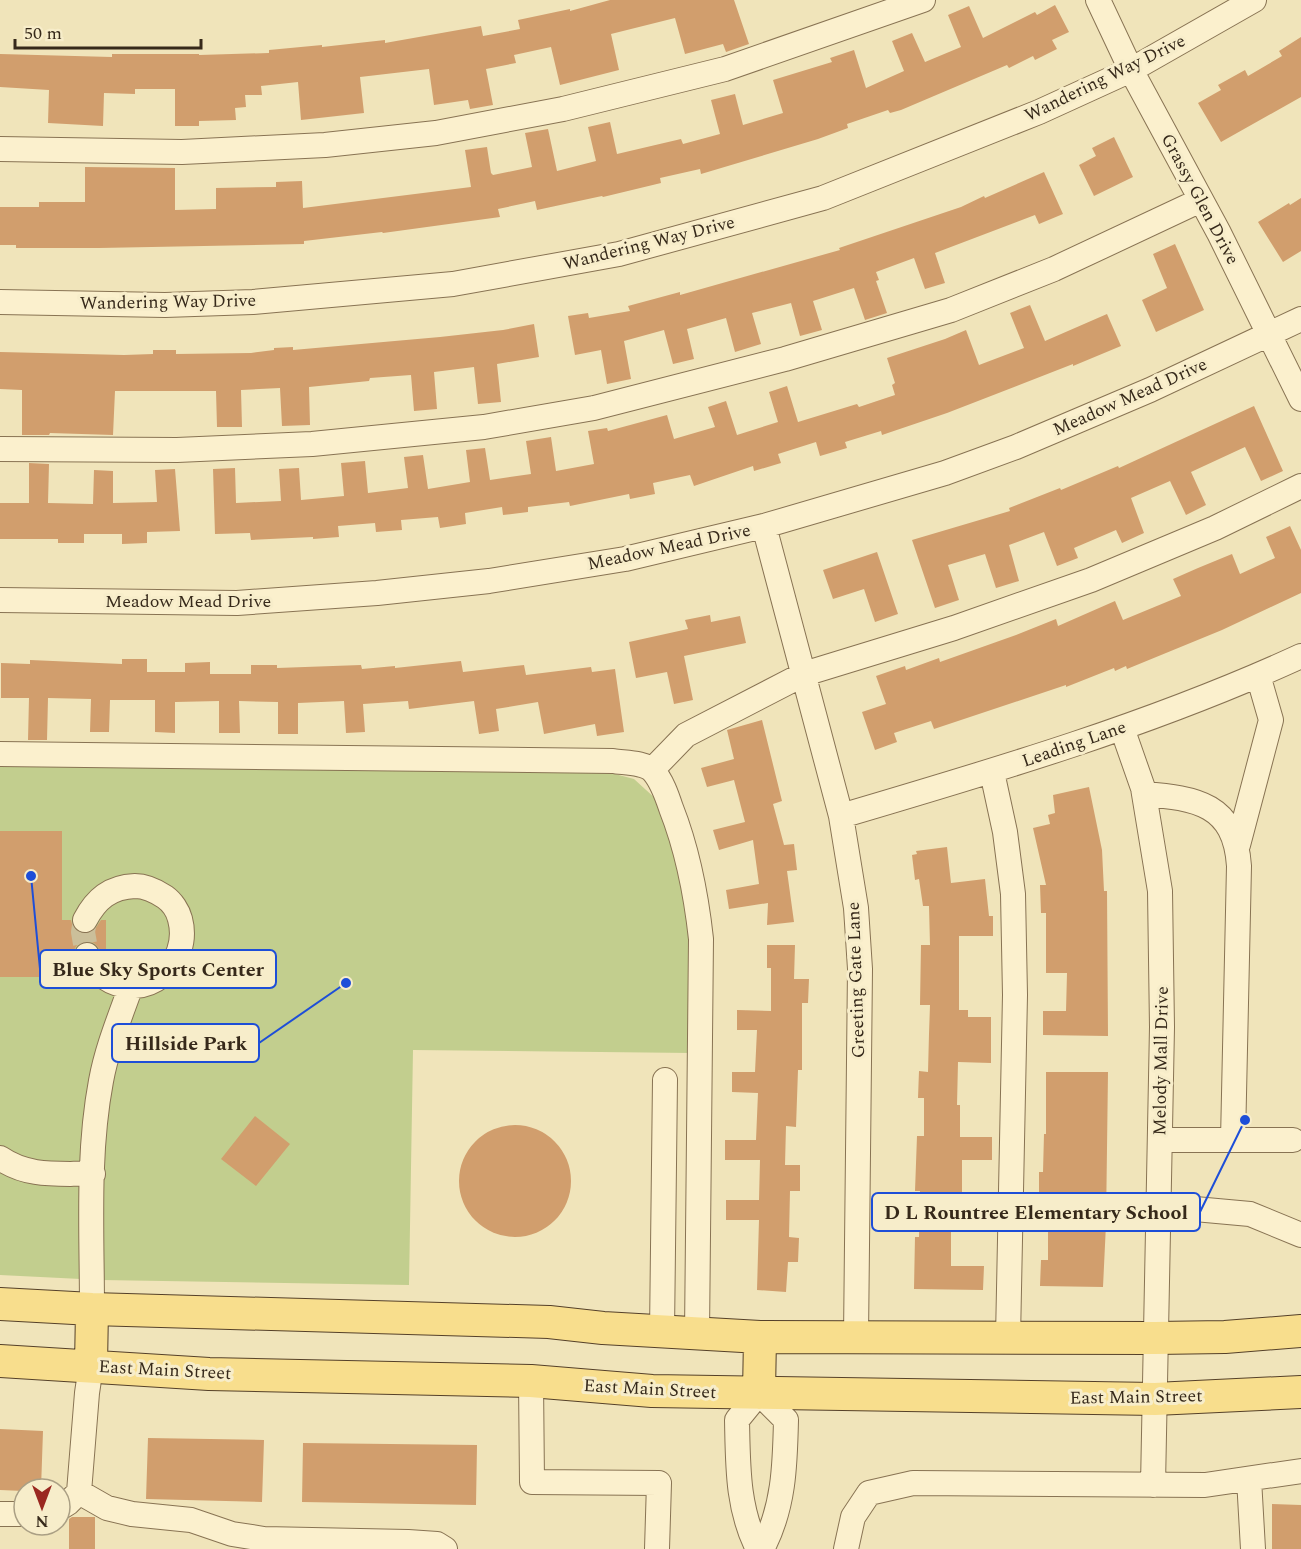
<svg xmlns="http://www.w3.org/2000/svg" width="1301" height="1549" viewBox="0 0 1301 1549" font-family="Spectral,serif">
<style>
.green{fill:#c2ce8e}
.building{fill:#d19e6d}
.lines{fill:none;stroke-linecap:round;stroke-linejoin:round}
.minor-tunnel{stroke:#cbbf9a;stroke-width:24;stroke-dasharray:24 12;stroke-linecap:butt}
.minor-casing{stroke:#887353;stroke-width:26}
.major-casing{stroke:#554029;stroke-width:34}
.minor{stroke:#fbf0cd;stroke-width:24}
.major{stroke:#f8de8d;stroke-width:32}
.labels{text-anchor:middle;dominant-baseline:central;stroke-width:6;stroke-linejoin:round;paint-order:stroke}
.street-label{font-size:18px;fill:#36291a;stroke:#f7edca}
.leader{fill:none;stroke:#1d4ed8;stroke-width:2}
.callout-dot{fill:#1d4ed8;stroke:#f7edca;stroke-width:2}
.callout{fill:#f7edca;stroke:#1d4ed8;stroke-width:2}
.callout-label{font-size:20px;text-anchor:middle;font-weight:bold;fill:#36291a}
</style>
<rect width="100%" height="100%" fill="#f0e4ba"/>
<path class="green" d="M0,759L588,767L634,779L668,810L693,916L692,1053L413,1050L409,1285L101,1280L0,1275Z"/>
<path class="building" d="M610,0H734L749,44L726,52L723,44L685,54L675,18L611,34L619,70L560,85L551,47L514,55L516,63L486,69L493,105L470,109L468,100L434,105L429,69L360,77L364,113L301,120L298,82L261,86L262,95H245L246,107L235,108L236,120L199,121V126H175V89H135V94L104,93L103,126L48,123L49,90L0,87V54L112,57V54H199V55L269,53V50L322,45V47L385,40V43L481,26L483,36L520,29L518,20L570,9V11Z
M1055,5L1069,32L1052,40L1057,49L1035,60L1033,56L1009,68L1007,65L901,110L890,113L888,110L847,124L848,128L818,139L701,174L700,169L660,178L661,183L603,197L602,196L537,210L535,201L498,209L500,217L383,233L382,232L304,241V244L99,248H16V245H0V207H39V202H85V167L175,168V210L216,209V188L276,187V182L302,181L303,208L471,187L465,150L487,147L491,173L493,175L532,167L525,133L548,129L557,171L596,161L588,127L610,122L617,154L681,139L683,144L720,134L711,100L735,94L743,125L783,113L773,80L832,62L830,58L854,50L866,88L904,71L892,41L912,33L925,62L961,47L948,15L969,6L983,38L1035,12L1037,15Z
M1301,37V97L1221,142L1198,103L1221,90L1218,85L1245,70L1248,76L1282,56L1279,51Z
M1114,137L1133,177L1094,196L1079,165L1096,156L1092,148Z
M1044,172L1063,214L1039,224L1035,215L935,253L945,283L925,289L914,258L876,272L879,280L876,281L887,313L865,320L854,288L813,301L822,330L800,336L791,303L752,313L761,344L735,352L726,318L687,329L694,359L673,364L664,330L624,341L631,379L607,384L601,350L575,355L568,316L588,313L589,318L630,311L628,306L680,292V295L840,250L839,248L961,207L984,196L985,198Z
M1301,198V251L1283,262L1258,222L1289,203L1290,205Z
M1175,244L1204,310L1156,332L1142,300L1167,288L1153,254Z
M1030,305L1045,341L1107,314L1121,346L1073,366V364L947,413L882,435L881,431L845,442L847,448L820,456L816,442L778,454L781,463L754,471L753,466L694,486L690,475L653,483L655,494L630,499L629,494L570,506L569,502L528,507V512L503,515L502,507L465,513L466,524L440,528L438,517L401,520L402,530L376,532L375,523L338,526L339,537L313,539V537L251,540L250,533L215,534L213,469L235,468L236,503L281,501L279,469L299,468L301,500L344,496L341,463L365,461L368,493L408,488L404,457L423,455L428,489L470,482L466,450L485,448L490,480L531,474L526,441L551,437L556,471L594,464L588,431L607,428L608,431L667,415L674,439L715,427L708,407L726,401L737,435L778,422L769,392L787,386L798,422L857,404L859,407L895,395L892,385L895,383L887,358L945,339L966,330L979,365L1024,348L1010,313Z
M534,324L539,357L497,364L501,402L478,404L474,367L434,372L437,409L414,411L411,375L370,378L369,381L309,387L310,425L282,426L280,388L241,390L242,427H217L216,391H115L113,435L50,433L49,435H22V390L0,389V352L124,355L153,354V350H176V354L251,353L274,350V348L293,347V350L440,337L503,330Z
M1254,406L1283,471L1261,481L1245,447L1191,472L1206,505L1186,515L1170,481L1131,498L1144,533L1122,543L1116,530L1074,548L1078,558L1057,566L1044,532L1009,545L1019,581L996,588L985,554L948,565L959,600L935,608L912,540L1010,511L1009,508L1060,488L1061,490L1118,466L1119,468Z
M29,463L49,464L48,503L93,504L94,470L113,471V503L157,502L155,470L175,469L180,531L147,532V543L122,544V534H84V543H58V539H0V503H29Z
M1290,526L1301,550V593L1222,630L1127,669L1126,666L1115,671L1114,668L1066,687V685L934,729L931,721L894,733L897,742L875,750L862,712L886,704L876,676L905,666L906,670L939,658L940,662L1016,635L1056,619L1058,626L1115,601L1123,620L1181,596L1173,579L1198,568L1232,554L1240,574L1275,558L1266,537Z
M877,552L898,614L875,622L864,589L833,599L823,570Z
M710,615L711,622L740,616L746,643L684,656L693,700L674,704L667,672L636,678L629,642L688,629L685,620Z
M122,659H147V672H185V663L210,662V674H251V665H277V668L361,665L362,669L395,666V668L461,661L463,672L524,665L526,675L591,667L592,672L615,669L624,732L597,736L595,724L544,734L538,702L496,709L499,731L479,734L474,701L409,709L408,701L363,704L365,732L346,733L344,701L298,703V734H278V702L239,701L240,733H219V701L175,702V733L155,732V700H110L109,732H90L91,699L48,698L47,740H28L29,698H1V663L30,664V660L122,664Z
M762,720L782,801L773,804L784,845L794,844L797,870L787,871L794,922L767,925L768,903L729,909L726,890L759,884L753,840L719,850L713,830L745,822L734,780L707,787L701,768L734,759L727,730Z
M1089,787L1102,850L1104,891H1107L1108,1036L1043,1035V1011H1066L1067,973H1046V913H1041L1040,885H1046L1033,828L1050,824L1048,815L1055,813L1053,795Z
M0,831H62V920H71L73,928L78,933L84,934L93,932L101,920H106V956L94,943L86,941L79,943L75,948L73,956H63V977H0Z
M947,847L951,883L985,879L989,916H993V936H959V1010H968V1017H991V1063L958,1062L957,1105H960V1137H992V1160H962V1199H987L986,1221H951V1266H984L983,1290L914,1289L915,1237H919L920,1191H915L917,1136H924V1098H918L919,1071L928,1072L929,1034L930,1005H920L921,945H930L929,906H923L919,879L915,880L912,855L917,854L916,851Z
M767,945H795L794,979H809L808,1003H802V1070H798L796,1127L786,1126L785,1165H800V1191H790L789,1237L799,1238L798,1262H788L786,1292L757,1290L759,1220H726V1200H759L760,1160H725V1140H756L758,1093L732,1092V1072H755L757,1030H737V1010L771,1011V968H767Z
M1046,1072H1108L1106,1224L1103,1287L1040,1286L1041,1260H1048V1198H1039V1172H1043L1044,1134H1046Z
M255,1116L290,1144L256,1186L221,1159Z
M459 1181a56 56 0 1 1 112 0a56 56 0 1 1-112 0Z
M0,1429L43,1431L41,1489H24V1491L0,1490Z
M148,1438L264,1440L262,1502L146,1499Z
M303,1443L477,1445L476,1505L302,1502Z
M1272,1504L1301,1505V1549H1272Z
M72,1517H95V1549H69V1519Z"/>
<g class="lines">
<path class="minor-tunnel" d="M85,920L83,932L87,955"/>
<defs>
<path id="minor" d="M1098,0L1131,70L1219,233L1301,399
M0,149L182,152L325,145L436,133L563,109L725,69L923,0
M0,302L165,305L253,302L453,284L619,254L823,198L1039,112L1131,70L1254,0
M0,449L177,450L312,444L484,427L594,408L785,359L951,310L1054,269L1201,200
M764,526L841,816L856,908L860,969L856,1337
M0,600L237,603L377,593L489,581L625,559L764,526L945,473L1016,447L1150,390L1301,319
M1122,728L1143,788L1160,891L1162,1027L1153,1485
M0,754L613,761C624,763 644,762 653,771C662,781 667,796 671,808C688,851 696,893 701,939L697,1334
M652,770L686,735L804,674L954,628L1091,580L1215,528L1301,486
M992,772L1005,832L1013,894L1015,995L1008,1338
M1144,794C1196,798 1235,804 1239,866L1233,1140
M841,816C997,770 1153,724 1301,656
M1238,845L1271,720L1258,675
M85,920C96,899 110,887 135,886C146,886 156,891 165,897C172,902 178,911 180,919C192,964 145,1005 104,977C97,971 92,963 87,955
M1160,1140H1293
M0,1158C29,1178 59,1173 93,1174
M1158,1209H1195L1250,1214L1301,1235
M92,1309C92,1234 87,1155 101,1081C107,1048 120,1017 131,986
M662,1332L665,1080
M531,1381L532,1482L659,1483L657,1549
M1249,1479L1253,1549
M79,1492L107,1508L132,1514L191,1520L232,1534L264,1539L408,1542L437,1544L445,1549
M60,1508L68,1503L79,1492L87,1393L91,1366
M0,1514H24
M758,1549C737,1508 738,1465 737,1420L759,1393L786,1420C785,1465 784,1508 762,1549
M846,1549L853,1517L869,1493L913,1483L1205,1485L1301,1471"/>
<path id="major" d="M0,1304L92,1309L549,1322L603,1328L760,1337L1155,1338L1225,1337L1301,1331
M0,1361L209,1374L531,1381L652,1391L1155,1399L1301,1392
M91,1366L92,1309
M759,1393L760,1337"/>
</defs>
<use href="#minor" class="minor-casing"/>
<use href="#major" class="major-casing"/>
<use href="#minor" class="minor"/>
<use href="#major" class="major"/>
</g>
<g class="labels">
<g class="street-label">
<text transform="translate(1105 78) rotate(-26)">Wandering Way Drive</text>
<text transform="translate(1200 199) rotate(62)">Grassy Glen Drive</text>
<text transform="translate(649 243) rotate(-14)">Wandering Way Drive</text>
<text transform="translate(168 302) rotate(-1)">Wandering Way Drive</text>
<text transform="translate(1130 397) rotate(-24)">Meadow Mead Drive</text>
<text transform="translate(669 547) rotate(-12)">Meadow Mead Drive</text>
<text x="188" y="601">Meadow Mead Drive</text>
<text transform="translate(1074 744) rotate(-19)">Leading Lane</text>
<text transform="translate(856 980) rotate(-92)">Greeting Gate Lane</text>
<text transform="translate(1161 1061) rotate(-89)">Melody Mall Drive</text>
<text transform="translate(165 1370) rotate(3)">East Main Street</text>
<text transform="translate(650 1389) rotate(3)">East Main Street</text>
<text transform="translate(1136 1397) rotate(-1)">East Main Street</text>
</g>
</g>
<path class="leader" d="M31 876L40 969M346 983L259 1043M1245 1120L1200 1212"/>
<g class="callout-dot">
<circle cx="31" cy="876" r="6"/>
<circle cx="346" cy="983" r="6"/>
<circle cx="1245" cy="1120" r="6"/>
</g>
<g class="callout">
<rect x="40" y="950" width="236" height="38" rx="6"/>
<rect x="112" y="1024" width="147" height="38" rx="6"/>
<rect x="872" y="1193" width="328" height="38" rx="6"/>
</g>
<g class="callout-label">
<text x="158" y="976">Blue Sky Sports Center</text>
<text x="186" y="1050">Hillside Park</text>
<text x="1036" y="1219">D L Rountree Elementary School</text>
</g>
<g transform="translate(42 1507) rotate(180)"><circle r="28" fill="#f7edca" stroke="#aa9f84" stroke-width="1.5"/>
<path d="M0-4.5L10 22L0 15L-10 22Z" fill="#9a2820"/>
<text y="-9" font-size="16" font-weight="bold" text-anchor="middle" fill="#36291a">N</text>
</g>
<path d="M15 39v9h186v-9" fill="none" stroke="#36291a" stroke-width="3"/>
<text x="24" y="39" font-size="18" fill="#36291a" stroke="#f7edca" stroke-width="4.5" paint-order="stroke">50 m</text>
</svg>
